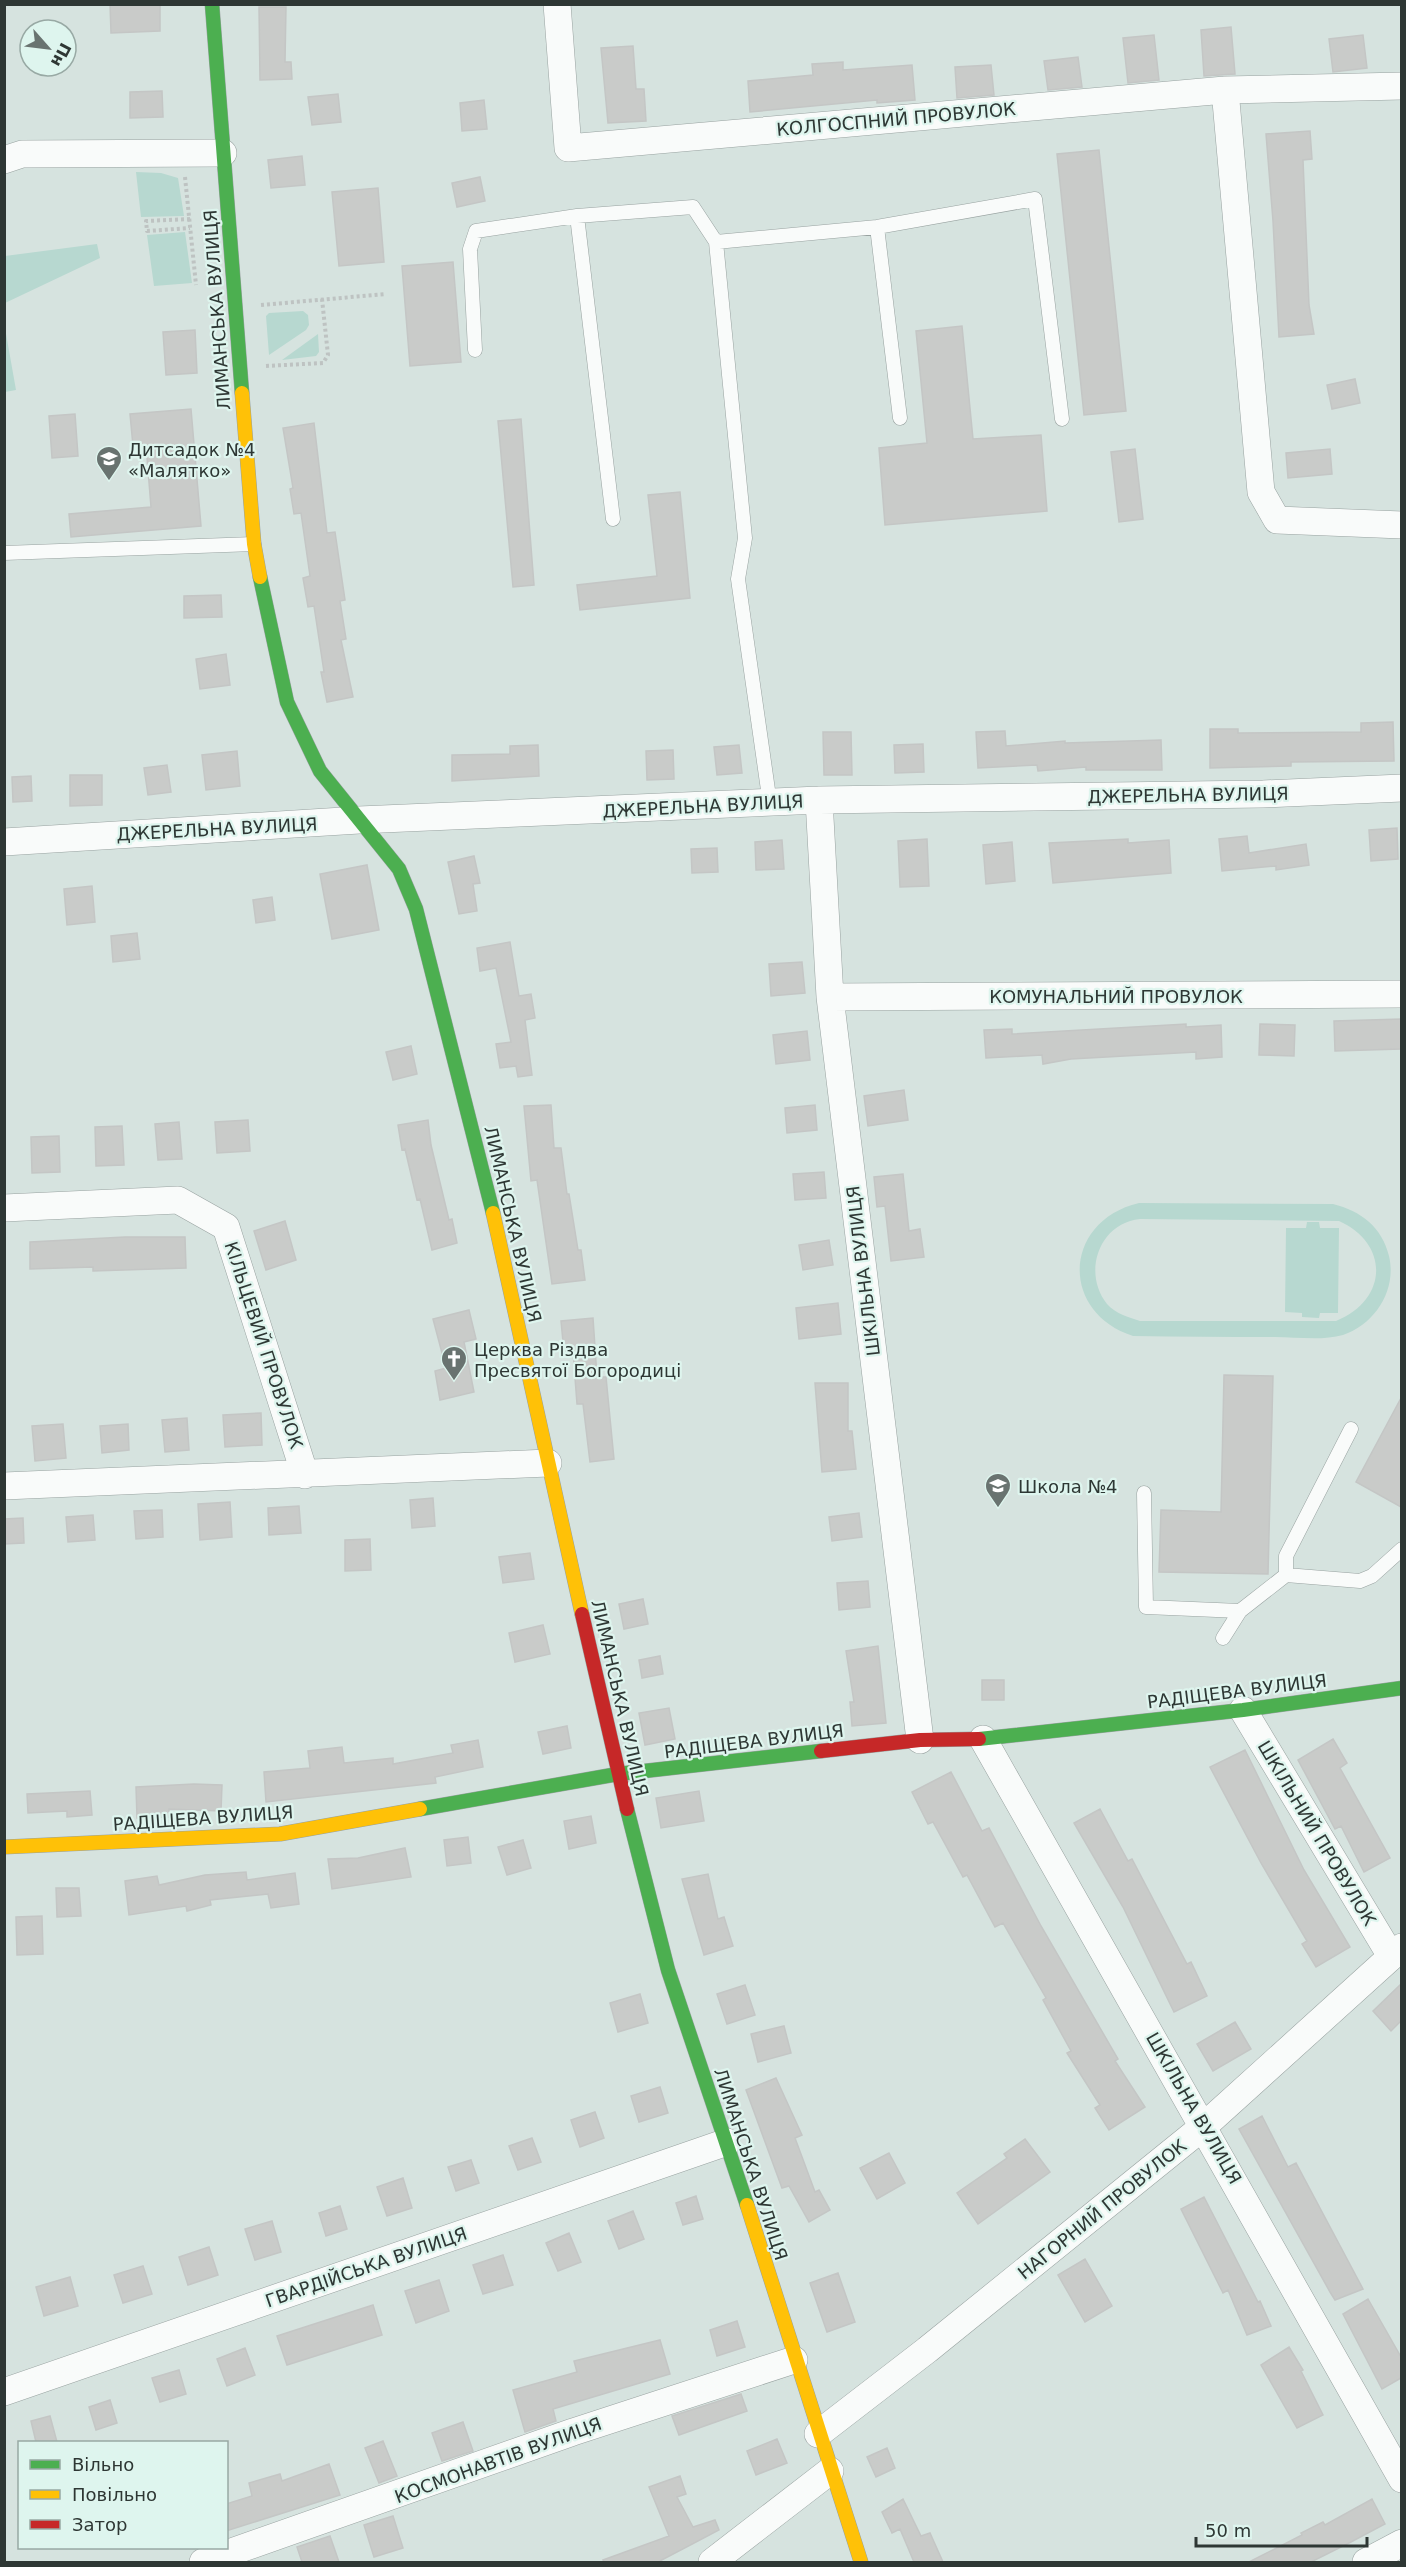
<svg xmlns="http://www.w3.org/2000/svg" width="1406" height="2567" viewBox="0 0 1406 2567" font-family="'DejaVu Sans',sans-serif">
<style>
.green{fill:#b7d8d0;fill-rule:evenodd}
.building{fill:#c9cbc9;stroke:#c4c6c5;stroke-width:1.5}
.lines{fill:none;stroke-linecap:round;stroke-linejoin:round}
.lane-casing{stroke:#98a2a0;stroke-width:15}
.street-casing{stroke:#98a2a0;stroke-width:28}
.fast-casing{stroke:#98a2a0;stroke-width:15}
.slow-casing{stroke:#98a2a0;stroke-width:15}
.jam-casing{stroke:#98a2a0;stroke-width:15}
.path{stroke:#bec3c2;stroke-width:4;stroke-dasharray:3 3;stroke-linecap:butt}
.lane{stroke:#f9fbfa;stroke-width:14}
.street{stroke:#f9fbfa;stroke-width:27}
.fast{stroke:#4caf50;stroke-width:14}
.slow{stroke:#ffc107;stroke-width:14}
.jam{stroke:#c62828;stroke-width:14}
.labels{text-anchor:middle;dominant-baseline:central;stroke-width:4.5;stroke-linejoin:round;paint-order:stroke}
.street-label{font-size:18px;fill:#2e3734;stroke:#def5ee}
.poi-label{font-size:18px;fill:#2e3734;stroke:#def5ee;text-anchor:start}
</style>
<rect width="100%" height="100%" fill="#d6e3df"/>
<path class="green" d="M136,172L161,173L178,178L184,216L141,217Z
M185,232L192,283L154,286L147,235Z
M97,244L100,258L5,303V256Z
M303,311L308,315L309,325L306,330L269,355L266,316L269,313Z
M5,328L16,390L5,392H4Z
M318,334L319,352L316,356L282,360Z
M1139,1203L1333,1204C1361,1211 1382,1227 1389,1256C1397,1290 1375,1324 1343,1335C1322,1341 1296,1337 1275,1337C1228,1337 1180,1337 1133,1336C1059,1312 1063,1221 1139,1203ZM1140,1219L1339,1221C1390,1244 1388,1300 1336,1321H1140C1128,1317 1116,1314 1107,1304C1082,1273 1099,1223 1140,1219Z
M1307,1222H1319L1320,1228H1339L1338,1313H1320L1319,1318L1302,1317V1313L1285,1312L1286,1228H1306Z"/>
<path class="building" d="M110,4H160V31L111,33Z
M259,7H286L285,62H291L292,79L260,80Z
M1231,27L1235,74L1204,76L1201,30Z
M1154,35L1159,80L1128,83L1123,38Z
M1363,35L1367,68L1333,72L1329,39Z
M633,46L636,89H644L646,121L608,123L601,48Z
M1078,57L1082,87L1048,90L1044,61Z
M843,62V70L912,65L915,100L877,103V100L750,112L748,81L813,75L812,64Z
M991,65L994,95L957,98L955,67Z
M162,91L163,117L130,118V92Z
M338,94L341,122L312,125L308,97Z
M484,100L487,129L462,131L460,103Z
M1310,131L1312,159L1303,160L1309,305L1314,334L1279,337L1273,221L1266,134Z
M1099,150L1126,411L1084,415L1057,154Z
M302,156L305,185L271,188L268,160Z
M480,177L485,201L457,207L452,183Z
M378,188L384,262L339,266L332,192Z
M453,262L461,362L410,366L402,266Z
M962,326L973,439L1041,435L1047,511L885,525L879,448L927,443L916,331Z
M195,330L197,373L166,375L163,332Z
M1355,379L1360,403L1332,409L1327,385Z
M191,409L201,526L71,537L69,514L151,507L146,445L133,446L130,414Z
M75,414L78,456L52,458L49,416Z
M521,419L534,585L513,587L498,421Z
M314,423L327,533L335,532L345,600L340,601L346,639L341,640L353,697L327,702L321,672H324L314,606L308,607L303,578L310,576L301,513L294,514L290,489L293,488L283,428Z
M1135,449L1143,519L1119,522L1111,452Z
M1330,449L1332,474L1288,478L1286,453Z
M680,492L690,598L580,610L577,585L657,576L648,495Z
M221,595L222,617L184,618V596Z
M226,654L230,685L200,689L196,659Z
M1393,722L1394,761L1291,762V766L1210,768V729H1238V733L1361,732V723Z
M1005,731L1006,746L1065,741V743L1161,740L1162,770H1086V767L1038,771L1037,765L978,768L976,732Z
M823,732H851L852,775H824Z
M923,744L924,772L895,773L894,745Z
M538,745L539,776L452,781V755L510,754V746Z
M739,745L742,773L717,775L714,747Z
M673,750L674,779L647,780L646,751Z
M237,751L240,786L206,790L202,755Z
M167,765L171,792L148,795L144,768Z
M70,775H102V805L70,806Z
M31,776L32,801L13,802L12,777Z
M1397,828L1398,859L1371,861L1369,830Z
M1247,836L1249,853L1306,844L1309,865L1276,870V866L1222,871L1219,839Z
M927,839L929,886L900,887L898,841Z
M1128,839V843L1169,840L1171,873L1053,883L1049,843Z
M782,840L784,869L756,870L755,842Z
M1012,842L1015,881L986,884L983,845Z
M717,848L718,872L692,873L691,849Z
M474,856L480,883L473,884L477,911L459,914L448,862Z
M367,865L379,930L332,939L320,874Z
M92,886L95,922L67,925L64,889Z
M272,897L275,920L256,923L253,900Z
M137,933L140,959L113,962L111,936Z
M510,942L519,996L531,994L535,1018L525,1020L532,1075L518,1077L516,1066L500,1068L496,1044L511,1042L496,968L480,971L477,948Z
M802,962L805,993L771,996L769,964Z
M1401,1019V1049L1335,1051L1334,1021Z
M1186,1024V1027L1221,1025L1222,1057L1196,1059V1052L1071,1059L1043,1064L1042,1055L986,1058L984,1030L1012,1029V1034Z
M1260,1024L1295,1025L1294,1056L1259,1055Z
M807,1031L810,1060L776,1064L773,1035Z
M411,1046L417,1074L393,1080L386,1052Z
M904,1090L908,1120L868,1126L864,1096Z
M551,1105L554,1148H561L567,1194H569L578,1250H581L585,1280L552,1284L537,1180L531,1181L524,1106Z
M815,1105L817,1130L787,1133L785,1108Z
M248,1120L250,1151L217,1153L215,1122Z
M428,1120L431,1145L449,1220L452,1219L457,1243L432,1250L420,1199L417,1200L405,1149L402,1150L398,1125Z
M179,1122L182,1159L158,1160L155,1124Z
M122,1126L124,1165L96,1166L95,1127Z
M59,1136L60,1172L32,1173L31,1137Z
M824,1172L826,1198L795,1200L793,1174Z
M903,1174L909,1231L920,1229L924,1257L891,1261L885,1206L877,1207L874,1177Z
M285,1221L296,1260L266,1270L254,1231Z
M125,1237H185L186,1268L93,1271V1267L30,1269V1242Z
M829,1240L833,1265L803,1270L799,1245Z
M838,1303L841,1334L799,1339L796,1308Z
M469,1310L476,1339L464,1342L474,1392L440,1400L435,1371L446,1368L433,1319Z
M593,1318L597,1377H606L614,1459L590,1462L583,1404H577L573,1351L564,1352L561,1321Z
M1224,1375L1273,1376L1268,1574L1159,1572L1161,1510L1221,1512Z
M815,1383H848V1431H852L856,1469L822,1472Z
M1401,1398V1507L1356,1482Z
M261,1413L262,1445L225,1447L223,1415Z
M187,1418L189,1450L165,1452L162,1420Z
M63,1424L66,1458L35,1461L32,1426Z
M128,1424L129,1450L102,1453L100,1426Z
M433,1498L435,1526L412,1528L410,1500Z
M230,1502L232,1537L200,1540L198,1504Z
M299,1506L301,1533L269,1535L268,1508Z
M162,1510L163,1537L136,1539L134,1511Z
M859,1513L862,1537L832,1541L829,1517Z
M93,1515L95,1540L68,1542L66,1517Z
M23,1518L24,1543L4,1544V1519Z
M370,1539L371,1570L345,1571V1540Z
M530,1553L534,1579L503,1583L499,1557Z
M868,1581L870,1607L839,1610L837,1583Z
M643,1599L648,1624L624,1629L619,1604Z
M543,1625L550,1654L515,1662L509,1633Z
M878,1646L886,1723L852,1726L850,1702H854L846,1651Z
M660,1656L663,1674L642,1678L639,1660Z
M982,1680H1004V1700H982Z
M669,1708L675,1739L645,1745L639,1713Z
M567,1726L571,1748L543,1754L538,1732Z
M1333,1739L1347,1763L1340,1768L1390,1858L1364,1872L1341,1826L1335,1829L1298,1760Z
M478,1740L483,1767L435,1777L436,1783L266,1802L264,1772L310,1768L308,1751L342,1747L344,1763L393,1758V1764L453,1753L451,1745Z
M1245,1750L1304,1870L1350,1947L1316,1967L1302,1944L1307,1941L1261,1863L1210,1767Z
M951,1772L982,1831L989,1828L1041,1926L1118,2059L1115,2061L1145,2107L1109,2130L1095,2108L1100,2105L1067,2053L1071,2051L1043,2000L1046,1998L1003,1923L995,1927L967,1875L963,1877L933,1822L928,1824L912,1792Z
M194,1784L222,1785L221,1811L169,1809V1817L137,1818L136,1787Z
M90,1791L92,1815L67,1817V1811L28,1813L27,1794Z
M699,1791L704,1821L661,1828L656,1798Z
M1100,1809L1128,1861L1132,1859L1187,1964L1191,1962L1207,1996L1174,2012L1123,1907L1074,1823Z
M591,1816L596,1843L569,1849L564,1821Z
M468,1837L471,1863L447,1866L444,1840Z
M523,1840L531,1868L507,1875L498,1847Z
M405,1848L411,1877L332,1889L328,1859L358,1858Z
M246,1872L247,1880L295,1873L299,1904L271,1908L268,1894L210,1900L211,1905L187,1911L186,1906L129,1915L125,1881L157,1876L159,1885L205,1875Z
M708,1874L718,1919L724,1917L733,1946L704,1955L682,1879Z
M56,1888H79L81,1916L57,1917Z
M42,1916L43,1954L17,1955L16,1917Z
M1401,1984V2021L1391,2031L1373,2011Z
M745,1985L755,2015L727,2024L717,1994Z
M640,1994L648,2023L618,2032L610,2003Z
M1235,2022L1251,2049L1213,2071L1197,2044Z
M784,2026L791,2053L758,2062L751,2034Z
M776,2078L802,2135L795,2138L815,2192L819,2190L830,2210L809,2222L789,2186L782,2188L746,2090Z
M660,2087L668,2113L639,2122L631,2096Z
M595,2112L604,2138L580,2147L571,2120Z
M1262,2116L1288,2167L1296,2163L1363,2289L1335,2300L1330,2292L1239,2129Z
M532,2138L541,2162L518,2170L509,2146Z
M1025,2139L1050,2172L978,2224L957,2193L1007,2158L1004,2154Z
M889,2153L905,2183L877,2199L860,2168Z
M471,2160L479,2183L456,2191L448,2167Z
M403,2178L412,2208L387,2216L377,2187Z
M696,2196L703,2219L683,2225L676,2203Z
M1204,2197L1258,2302L1260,2301L1271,2326L1247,2335L1228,2290L1223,2293L1181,2209Z
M340,2206L347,2229L326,2236L319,2213Z
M633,2211L644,2239L619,2249L608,2221Z
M272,2221L281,2252L255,2260L245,2229Z
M569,2233L581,2262L558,2271L546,2243Z
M209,2247L218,2275L188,2285L179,2257Z
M503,2255L513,2285L483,2294L473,2265Z
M1085,2259L1112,2306L1085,2322L1058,2275Z
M143,2266L152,2294L123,2303L114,2275Z
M838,2273L855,2322L827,2332L810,2283Z
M70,2277L78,2306L44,2316L36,2287Z
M439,2280L449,2311L416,2323L405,2291Z
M1368,2299L1401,2357V2378L1382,2389L1343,2314Z
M373,2305L382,2335L287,2365L277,2336Z
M737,2321L745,2347L717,2356L710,2330Z
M660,2340L670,2374L553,2409L556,2421L525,2432L513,2390L577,2372L574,2361Z
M1289,2347L1303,2370L1301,2371L1323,2415L1297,2428L1261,2365Z
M245,2348L255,2375L227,2386L217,2359Z
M179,2370L186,2394L160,2402L152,2378Z
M741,2394L747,2411L679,2435L672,2416Z
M110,2400L117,2423L96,2430L89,2407Z
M50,2416L57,2442H36L31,2421Z
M463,2422L473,2451L442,2461L432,2433Z
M777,2439L787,2463L756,2475L747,2451Z
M383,2441L397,2476L379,2483L365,2448Z
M887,2448L895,2468L876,2477L867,2457Z
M329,2464L340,2495L226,2531V2504L252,2496L249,2483L280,2474L282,2481Z
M680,2476L686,2494L677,2497L693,2527L715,2520L719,2530L658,2562H604L603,2560L669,2536L649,2487Z
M903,2499L921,2536L930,2533L943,2562H914L900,2529L892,2533L882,2512Z
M1372,2499L1385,2524L1351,2542L1311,2562H1249L1302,2535L1301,2533L1323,2522L1325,2525Z
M393,2516L403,2548L374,2557L364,2525Z
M330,2536L339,2562H302L297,2547Z"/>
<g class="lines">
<defs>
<path id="lane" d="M877,227L900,418
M716,242L877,227L1035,199L1062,419
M475,350L470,249L476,231L577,216
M613,519L577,216L693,207L716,242L745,538L738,579L770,804
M4,553L254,544
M1144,1493L1146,1607L1240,1611L1286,1575L1360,1581L1372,1576L1402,1549
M1286,1575V1556L1351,1429
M1223,1638L1240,1611"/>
<path id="street" d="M557,4L568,148L1225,90L1402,86
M1225,90L1261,492L1277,520L1402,525
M4,160L22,154L223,153
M819,800L830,997L920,1740
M4,842L359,820L819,800L1263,794L1402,788
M830,997L1402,994
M4,1208L178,1200L226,1227L305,1475
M4,1486L548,1463
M1243,1710L1391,1956
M983,1739L1402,2479
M4,2392L727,2142
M818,2434L927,2350L1204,2126L1402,1947
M203,2562L573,2432L794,2360
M712,2562L830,2471
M1366,2562L1402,2543"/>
<path id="fast" d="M212,4L242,393
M260,577L287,702L320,771L399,869L416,909L493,1213
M979,1739L1243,1710L1402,1688
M420,1809L618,1774L821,1751
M627,1809L668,1970L747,2205"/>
<path id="slow" d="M242,393L254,544L260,577
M493,1213L582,1614
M4,1847L280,1834L420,1809
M747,2205L861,2562"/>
<path id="jam" d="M582,1614L627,1809
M821,1751L920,1740L979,1739"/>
</defs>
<use href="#lane" class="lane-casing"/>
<use href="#street" class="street-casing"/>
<use href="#fast" class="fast-casing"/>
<use href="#slow" class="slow-casing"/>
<use href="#jam" class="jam-casing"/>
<path class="path" d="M185,177L196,285
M190,219L146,221L147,231L190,228
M261,305L386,294
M266,366L323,363L328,355L322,299"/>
<use href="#lane" class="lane"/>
<use href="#street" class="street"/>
<use href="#fast" class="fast"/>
<use href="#slow" class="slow"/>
<use href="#jam" class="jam"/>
</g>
<defs>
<symbol id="school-pin" viewBox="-11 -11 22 30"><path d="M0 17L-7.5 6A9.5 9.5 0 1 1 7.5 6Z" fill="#697370" stroke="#def5ee"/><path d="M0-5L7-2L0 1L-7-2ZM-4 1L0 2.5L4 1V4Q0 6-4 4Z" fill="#fff"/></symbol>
<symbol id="church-pin" viewBox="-11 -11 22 30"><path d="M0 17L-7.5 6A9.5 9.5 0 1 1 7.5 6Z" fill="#697370" stroke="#def5ee"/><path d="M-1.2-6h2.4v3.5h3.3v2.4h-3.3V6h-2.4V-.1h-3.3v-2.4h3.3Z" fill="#fff"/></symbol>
</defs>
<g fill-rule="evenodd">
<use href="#school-pin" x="94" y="444" width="30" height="40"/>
<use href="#church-pin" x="439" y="1344" width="30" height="40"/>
<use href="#school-pin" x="983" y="1471" width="30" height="40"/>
</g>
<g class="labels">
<g class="street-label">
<text transform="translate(896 119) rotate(-5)">КОЛГОСПНИЙ ПРОВУЛОК</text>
<text transform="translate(217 310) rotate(-94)">ЛИМАНСЬКА ВУЛИЦЯ</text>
<text transform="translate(1188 795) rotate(-1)">ДЖЕРЕЛЬНА ВУЛИЦЯ</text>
<text transform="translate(703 806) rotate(-3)">ДЖЕРЕЛЬНА ВУЛИЦЯ</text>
<text transform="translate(217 829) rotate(-3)">ДЖЕРЕЛЬНА ВУЛИЦЯ</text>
<text x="1116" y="996">КОМУНАЛЬНИЙ ПРОВУЛОК</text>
<text transform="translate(513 1224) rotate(77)">ЛИМАНСЬКА ВУЛИЦЯ</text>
<text transform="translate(863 1271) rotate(-97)">ШКІЛЬНА ВУЛИЦЯ</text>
<text transform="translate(264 1345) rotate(72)">КІЛЬЦЕВИЙ ПРОВУЛОК</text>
<text transform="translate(1237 1691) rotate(-7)">РАДІЩЕВА ВУЛИЦЯ</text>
<text transform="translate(620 1698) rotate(77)">ЛИМАНСЬКА ВУЛИЦЯ</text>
<text transform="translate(754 1741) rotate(-7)">РАДІЩЕВА ВУЛИЦЯ</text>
<text transform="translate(203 1818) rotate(-4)">РАДІЩЕВА ВУЛИЦЯ</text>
<text transform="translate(1317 1833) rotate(59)">ШКІЛЬНИЙ ПРОВУЛОК</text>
<text transform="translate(1194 2108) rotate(60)">ШКІЛЬНА ВУЛИЦЯ</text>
<text transform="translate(751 2164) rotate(72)">ЛИМАНСЬКА ВУЛИЦЯ</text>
<text transform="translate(1102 2209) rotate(-39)">НАГОРНИЙ ПРОВУЛОК</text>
<text transform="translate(366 2267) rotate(-19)">ГВАРДІЙСЬКА ВУЛИЦЯ</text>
<text transform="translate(498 2460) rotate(-20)">КОСМОНАВТІВ ВУЛИЦЯ</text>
</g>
<g class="poi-label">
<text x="128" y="449">Дитсадок №4<tspan x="128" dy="21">«Малятко»</tspan></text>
<text x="474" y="1349">Церква Різдва<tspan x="474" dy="21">Пресвятої Богородиці</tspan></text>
<text x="1018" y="1486">Школа №4</text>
</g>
</g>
<rect width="1406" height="2567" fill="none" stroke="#2e3734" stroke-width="12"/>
<rect x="18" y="2441" width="210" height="108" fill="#def5ee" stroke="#98a9a4" stroke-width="1.5"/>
<rect x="30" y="2460" width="30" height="9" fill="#4caf50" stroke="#98a9a4" stroke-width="1.5"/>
<text x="72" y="2471" font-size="18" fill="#2e3734">Вільно</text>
<rect x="30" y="2490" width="30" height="9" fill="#ffc107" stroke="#98a9a4" stroke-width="1.5"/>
<text x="72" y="2501" font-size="18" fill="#2e3734">Повільно</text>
<rect x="30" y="2520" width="30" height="9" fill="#c62828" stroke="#98a9a4" stroke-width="1.5"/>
<text x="72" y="2531" font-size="18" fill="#2e3734">Затор</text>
<g transform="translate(48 48) rotate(118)"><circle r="28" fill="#def5ee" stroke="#98a9a4" stroke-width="1.5"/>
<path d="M0-4.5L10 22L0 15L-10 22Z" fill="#697370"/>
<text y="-9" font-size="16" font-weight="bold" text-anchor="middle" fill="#2e3734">Пн</text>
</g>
<path d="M1196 2537v9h171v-9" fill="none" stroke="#2e3734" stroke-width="3"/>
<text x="1205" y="2537" font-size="18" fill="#2e3734" stroke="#def5ee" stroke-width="4.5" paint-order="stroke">50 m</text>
</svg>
